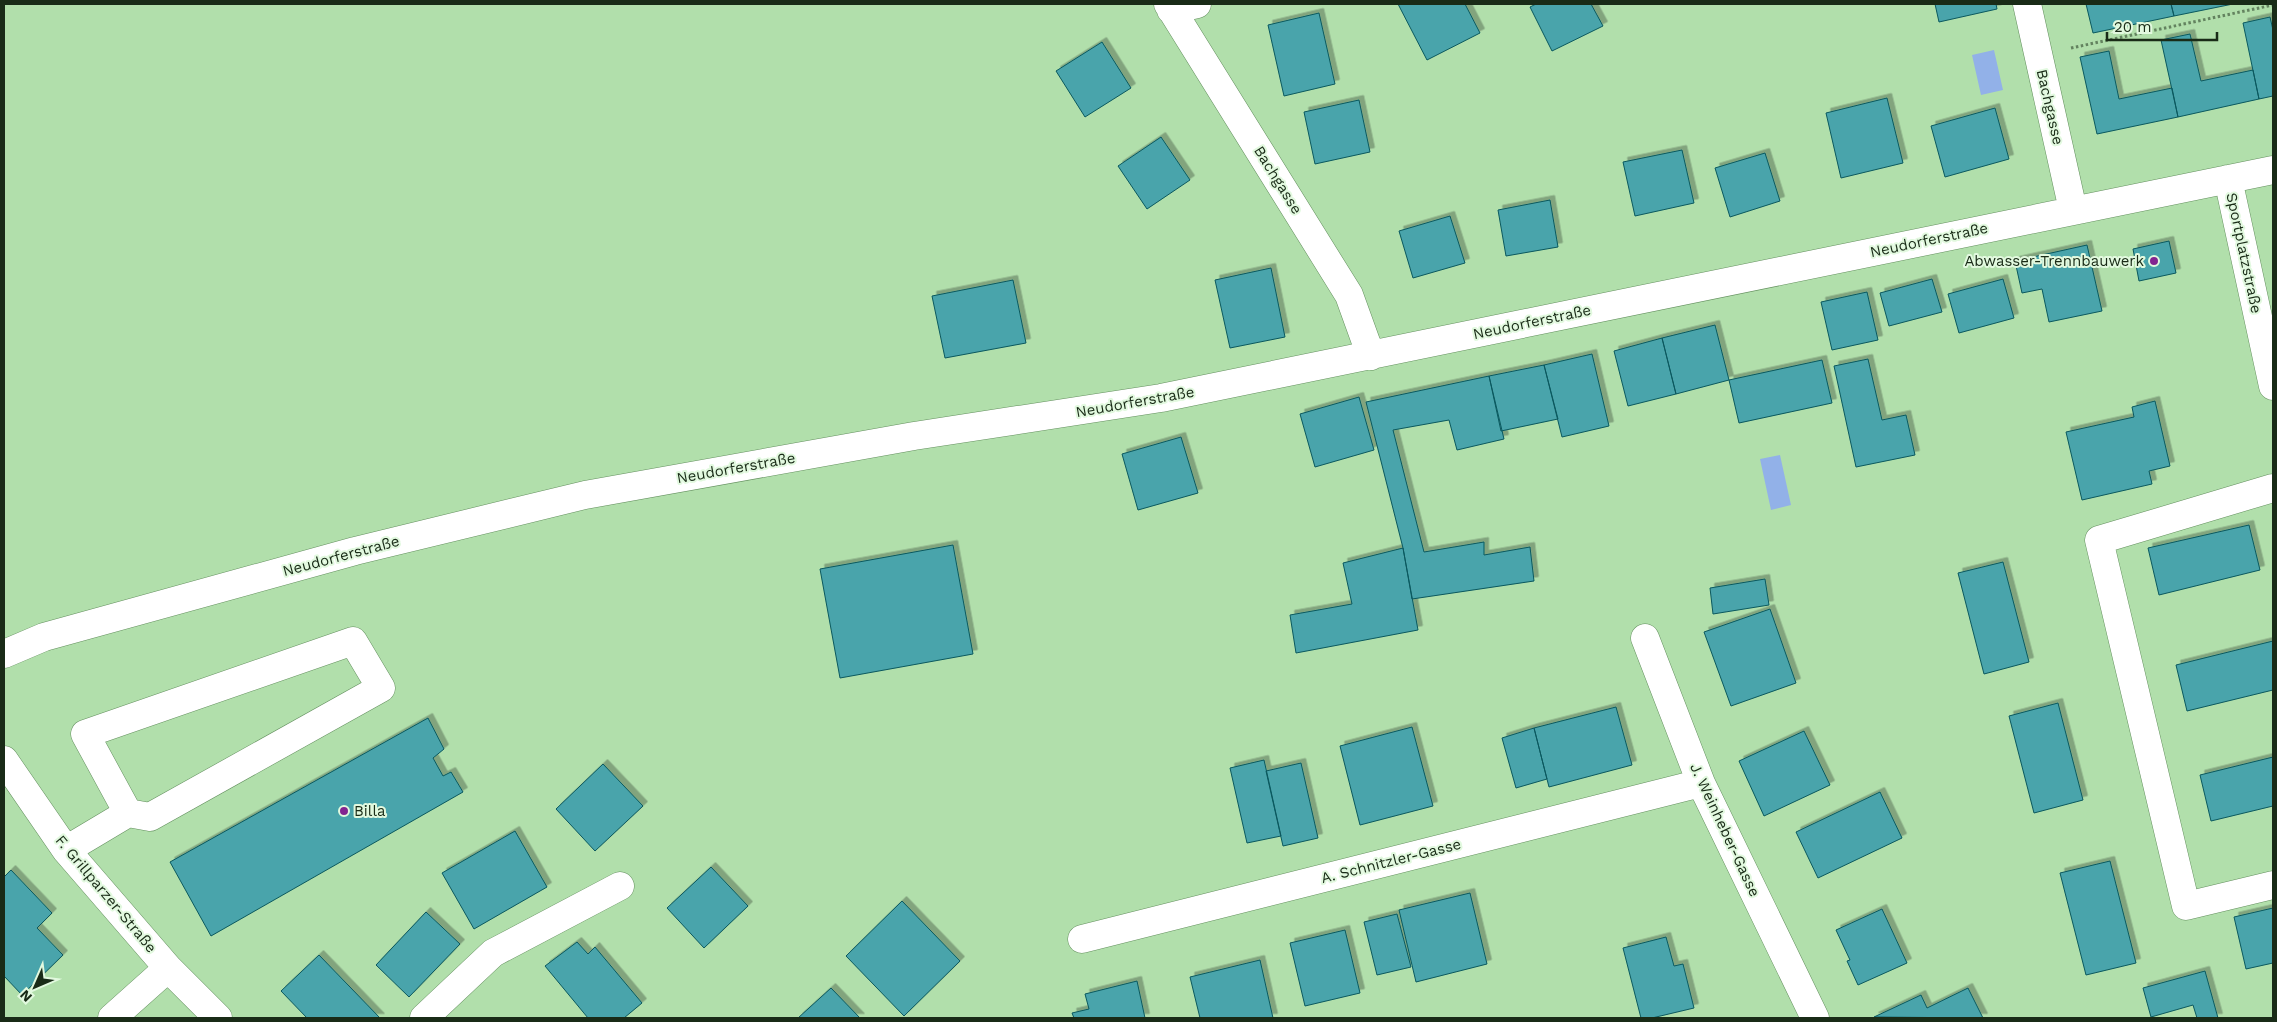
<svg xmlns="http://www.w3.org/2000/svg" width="2277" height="1022" viewBox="0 0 2277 1022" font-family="'Work Sans',sans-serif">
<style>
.water{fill:#92b1e8}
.building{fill:#49a4ab;stroke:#09585e;filter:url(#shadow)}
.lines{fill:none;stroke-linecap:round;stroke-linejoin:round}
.minor-casing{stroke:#64905f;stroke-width:29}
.path{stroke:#63835f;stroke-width:3;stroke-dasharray:2.5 2.5;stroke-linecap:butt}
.minor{stroke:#fff;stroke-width:28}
.poi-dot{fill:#822490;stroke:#e2f9df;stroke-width:2}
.labels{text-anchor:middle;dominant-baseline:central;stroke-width:4;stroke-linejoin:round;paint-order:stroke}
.street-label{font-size:15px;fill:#192b17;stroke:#e2f9df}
.poi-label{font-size:15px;fill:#192b17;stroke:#e2f9df;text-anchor:end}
</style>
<defs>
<filter id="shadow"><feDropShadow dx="4.5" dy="-4.5" stdDeviation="0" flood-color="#0004"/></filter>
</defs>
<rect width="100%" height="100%" fill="#b1dfab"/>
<path class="water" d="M1994,50L2003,90L1981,95L1972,55Z
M1780,455L1791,505L1771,510L1760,459Z"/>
<path class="building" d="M1398,4H1465L1480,33L1427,60Z
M1536,4H1591L1603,26L1552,51L1530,7Z
M1935,4H1996L1997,9L1939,22Z
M2086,4H2171L2174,16L2093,33Z
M2171,4H2233L2174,16Z
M1319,13L1335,84L1284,96L1268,25Z
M2270,17L2273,30V96L2259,99L2243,23Z
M2190,34L2201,81L2253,70L2259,99L2178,117L2161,40Z
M1102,42L1131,88L1085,117L1056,71Z
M2109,51L2119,99L2172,88L2178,117L2097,134L2080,57Z
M1887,98L1903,163L1841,178L1826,113Z
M1359,100L1370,152L1315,164L1304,112Z
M1995,108L2009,159L1945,177L1931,126Z
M1161,137L1190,180L1147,209L1118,166Z
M1682,150L1694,203L1635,216L1623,162Z
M1765,153L1780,201L1730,217L1715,168Z
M1550,200L1558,247L1506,256L1498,210Z
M1450,216L1465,263L1413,278L1399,231Z
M2169,241L2176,273L2139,281L2133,249Z
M2087,245L2102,311L2049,322L2042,289L2022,293L2015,261Z
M1271,268L1285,337L1230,348L1215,280Z
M1932,279L1942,312L1889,326L1880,293Z
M2003,279L2014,318L1959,333L1948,294Z
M1013,280L1026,343L945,358L932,296Z
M1867,292L1878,340L1832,350L1821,302Z
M1715,325L1729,380L1676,394L1662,338Z
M1662,338L1676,394L1628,406L1614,351Z
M1592,354L1609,426L1562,437L1544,365Z
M1868,359L1882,420L1906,415L1915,455L1856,467L1834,366Z
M1822,360L1832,403L1739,423L1729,380Z
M1544,365L1558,419L1501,431L1489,376Z
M1489,376L1504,439L1457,450L1449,420L1393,430L1424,552L1484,542V555L1530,547L1534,581L1412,599L1403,548L1366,402Z
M1359,397L1374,450L1315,467L1300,414Z
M2155,401L2170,466L2149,471L2152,484L2082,500L2066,432L2134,417L2132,407Z
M1181,437L1198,493L1138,510L1122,454Z
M2249,525L2260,570L2159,595L2148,548Z
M953,545L973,654L840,678L820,569Z
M1403,548L1418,630L1296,653L1290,615L1352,604L1343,563Z
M2003,562L2029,662L1984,674L1958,573Z
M1765,579L1769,605L1713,614L1710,588Z
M1770,609L1796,683L1731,706L1704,632Z
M2273,641V690L2187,711L2176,665Z
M2058,703L2083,800L2034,813L2009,716Z
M1616,707L1632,765L1549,787L1534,728Z
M428,718L444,749L433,758L443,776L451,772L463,792L211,936L170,862Z
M1412,727L1433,806L1360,825L1340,746Z
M1534,728L1547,779L1516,788L1502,738Z
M1804,731L1830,785L1764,816L1739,761Z
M2273,757V806L2211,821L2200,775Z
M1264,760L1281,836L1247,843L1230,768Z
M1301,763L1318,838L1283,846L1266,771Z
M603,764L643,806L595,851L556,809Z
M1880,792L1902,838L1818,878L1796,832Z
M515,831L547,887L474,929L442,873Z
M2110,861L2136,963L2086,975L2060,873Z
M711,867L748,906L704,948L667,908Z
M11,870L52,913L37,928L63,955L22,995L4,976V877Z
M1470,893L1487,964L1416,982L1399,910Z
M902,901L960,961L904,1016L846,956Z
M2273,908V963L2246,969L2234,917Z
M1882,909L1907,963L1858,985L1847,961L1850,960L1836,930Z
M426,912L460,944L409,997L376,965Z
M1397,914L1411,967L1377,975L1364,922Z
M1345,930L1360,993L1305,1006L1290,943Z
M1666,937L1674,966L1683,964L1694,1008L1652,1018H1641L1623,948Z
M577,942L588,954L595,947L642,1003L624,1018H588L545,966Z
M319,955L380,1018H307L281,991Z
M1260,960L1273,1018H1200L1190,977Z
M2205,971L2218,1018H2197L2193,1005L2151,1017L2143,988Z
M1137,981L1145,1018H1074L1072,1013L1089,1009L1085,994Z
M831,988L860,1018H798Z
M1968,988L1983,1018L1874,1017L1921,995L1927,1008Z"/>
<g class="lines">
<defs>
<path id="minor" d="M1168,4L1349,295L1371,356
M2027,4L2073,210
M1171,10L1197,4
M2228,179L2273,386
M2273,488L2099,540L2186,906L2273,885
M1645,638L1701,783L1815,1018
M4,654L44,637L355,551L585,495L914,436L1161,398L2273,170
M4,760L66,850L168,968L218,1018
M66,850L128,813L85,734L353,641L381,688L150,817L128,813
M1082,939L1701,783
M112,1018L168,968
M424,1018L493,953L620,886"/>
</defs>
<use href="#minor" class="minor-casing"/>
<path class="path" d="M2071,48L2273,5"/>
<use href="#minor" class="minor"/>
</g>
<g class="poi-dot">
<circle cx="2154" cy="261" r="5"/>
<circle cx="344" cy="811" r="5"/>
</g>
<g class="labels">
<g class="street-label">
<text transform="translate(2050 107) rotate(77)">Bachgasse</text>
<text transform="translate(1278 180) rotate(58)">Bachgasse</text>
<text transform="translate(1929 240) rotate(-12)">Neudorferstraße</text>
<text transform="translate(2244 253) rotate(78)">Sportplatzstraße</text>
<text transform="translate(1532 322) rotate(-12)">Neudorferstraße</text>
<text transform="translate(1135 402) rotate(-10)">Neudorferstraße</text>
<text transform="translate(736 468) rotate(-10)">Neudorferstraße</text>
<text transform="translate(341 556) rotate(-15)">Neudorferstraße</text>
<text transform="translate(1725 830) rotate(65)">J. Weinheber-Gasse</text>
<text transform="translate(1391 861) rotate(-14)">A. Schnitzler-Gasse</text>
<text transform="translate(106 894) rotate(50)">F. Grillparzer-Straße</text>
</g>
<g class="poi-label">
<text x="2144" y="261">Abwasser-Trennbauwerk</text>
<text x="354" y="811" text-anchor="start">Billa</text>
</g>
</g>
<rect width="2277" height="1022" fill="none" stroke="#192b17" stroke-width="10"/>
<g transform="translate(35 987) rotate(225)" stroke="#e2f9df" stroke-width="4" paint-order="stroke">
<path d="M0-4L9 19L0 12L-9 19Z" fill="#192b17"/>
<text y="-8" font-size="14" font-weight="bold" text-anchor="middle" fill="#192b17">N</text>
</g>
<path d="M2107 32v8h110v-8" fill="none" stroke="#192b17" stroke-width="2.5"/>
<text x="2114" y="32" font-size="15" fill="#192b17" stroke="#e2f9df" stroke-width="4" paint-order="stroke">20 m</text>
</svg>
